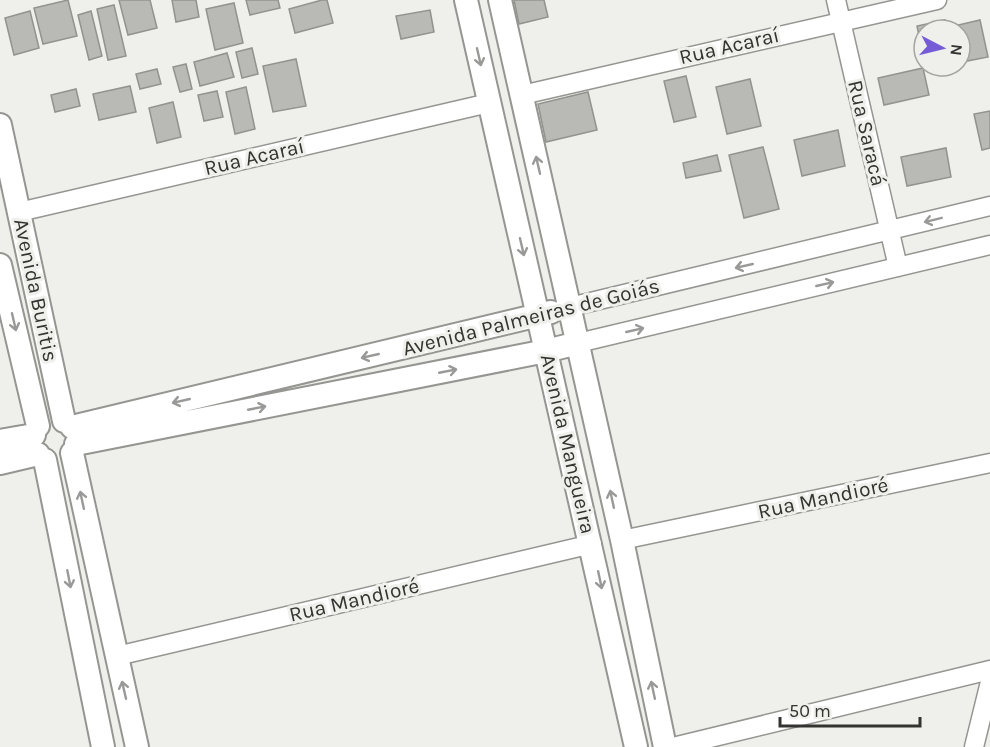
<svg xmlns="http://www.w3.org/2000/svg" width="990" height="747" viewBox="0 0 990 747" font-family="Karla,sans-serif">
<style>
.building{fill:#b9bab5;stroke:#92938e;stroke-width:1.5}
.lines{fill:none;stroke-linecap:round;stroke-linejoin:round}
.minor-casing{stroke:#959691;stroke-width:21}
.tertiary-casing{stroke:#959691;stroke-width:26}
.minor{stroke:#fff;stroke-width:18}
.tertiary{stroke:#fff;stroke-width:22}
.oneway{stroke:#999998}
.labels{text-anchor:middle;dominant-baseline:central;stroke-width:6;stroke-linejoin:round;paint-order:stroke}
.street-label{font-size:21px;fill:#333331;stroke:#eff0eb}
</style>
<rect width="100%" height="100%" fill="#eff0eb"/>
<path class="building" d="M68,0L77,36L43,44L34,8Z
M119,0H150L157,28L128,35Z
M172,0H196L199,17L176,22Z
M246,0H278L280,8L250,15Z
M322,0H327L333,23L295,33L289,9Z
M514,0H544L548,17L519,24Z
M234,3L243,43L215,50L206,9Z
M114,5L126,56L108,60L97,9Z
M430,10L434,32L401,39L396,16Z
M30,11L39,48L14,55L5,18Z
M91,11L102,56L89,60L78,15Z
M945,20L947,30H924V60L917,26Z
M980,20L988,57L962,62L960,51V30H955L954,26Z
M252,48L258,74L242,78L236,52Z
M227,53L234,77L200,86L194,62Z
M296,59L306,106L273,112L263,66Z
M186,64L192,89L180,92L173,67Z
M923,68L929,95L884,105L878,78Z
M157,69L161,84L140,89L136,74Z
M686,76L696,117L674,122L664,81Z
M750,79L761,126L727,134L716,87Z
M130,86L136,112L99,120L93,94Z
M246,87L255,129L235,134L226,92Z
M76,89L80,106L55,112L51,95Z
M217,91L223,117L204,121L198,95Z
M588,92L597,130L546,142L538,104Z
M173,102L181,137L157,143L149,108Z
M990,111V148L982,150L974,114Z
M838,130L845,166L802,176L794,140Z
M763,147L779,209L744,218L729,155Z
M946,148L951,177L907,186L901,157Z
M717,155L721,171L686,178L683,163Z"/>
<g class="lines">
<defs>
<path id="minor" d="M836,0L898,267
M522,95L937,0
M19,212L489,103
M570,307L990,206
M578,343L990,245
M622,540L990,463
M117,656L592,544
M673,747L990,670
M974,747L990,682"/>
<path id="tertiary" d="M466,0L636,747
M500,0L622,540L665,747
M0,125L64,421
M0,265L38,426
M72,427L551,312
M0,441L34,435
M76,444L546,351L578,343
M72,453L137,747
M45,460L103,747
M0,463L38,454"/>
</defs>
<use href="#minor" class="minor-casing"/>
<use href="#tertiary" class="tertiary-casing"/>
<use href="#minor" class="minor"/>
<use href="#tertiary" class="tertiary"/>
</g>
<defs><path id="oneway-shaft" d="M-6 0H5M1.5-3L5.5 0L1.5 3" fill="none" stroke-width="1.6" stroke-linecap="round" stroke-linejoin="round" transform="scale(1.5)"/></defs>
<g class="oneway">
<use href="#oneway-shaft" transform="translate(479 57) rotate(77)"/>
<use href="#oneway-shaft" transform="translate(538 165) rotate(-103)"/>
<use href="#oneway-shaft" transform="translate(933 220) rotate(166)"/>
<use href="#oneway-shaft" transform="translate(522 247) rotate(77)"/>
<use href="#oneway-shaft" transform="translate(744 266) rotate(167)"/>
<use href="#oneway-shaft" transform="translate(825 284) rotate(-13)"/>
<use href="#oneway-shaft" transform="translate(14 322) rotate(77)"/>
<use href="#oneway-shaft" transform="translate(635 330) rotate(-13)"/>
<use href="#oneway-shaft" transform="translate(370 356) rotate(167)"/>
<use href="#oneway-shaft" transform="translate(448 371) rotate(-11)"/>
<use href="#oneway-shaft" transform="translate(181 401) rotate(167)"/>
<use href="#oneway-shaft" transform="translate(257 408) rotate(-11)"/>
<use href="#oneway-shaft" transform="translate(612 499) rotate(-102)"/>
<use href="#oneway-shaft" transform="translate(82 500) rotate(-102)"/>
<use href="#oneway-shaft" transform="translate(69 579) rotate(79)"/>
<use href="#oneway-shaft" transform="translate(600 580) rotate(78)"/>
<use href="#oneway-shaft" transform="translate(124 690) rotate(-103)"/>
<use href="#oneway-shaft" transform="translate(653 690) rotate(-102)"/>
</g>
<g class="labels">
<g class="street-label">
<text transform="translate(729 46) rotate(-13)">Rua Acaraí</text>
<text transform="translate(867 133) rotate(77)">Rua Saracá</text>
<text transform="translate(254 157) rotate(-13)">Rua Acaraí</text>
<text transform="translate(36 290) rotate(78)">Avenida Buritis</text>
<text transform="translate(531 317) rotate(-14)">Avenida Palmeiras de Goiás</text>
<text transform="translate(568 444) rotate(77)">Avenida Mangueira</text>
<text transform="translate(823 498) rotate(-12)">Rua Mandioré</text>
<text transform="translate(354 600) rotate(-13)">Rua Mandioré</text>
</g>
</g>
<g transform="translate(942 48) rotate(97)"><circle r="28" fill="#eff0eb" stroke="#a4a4a1" stroke-width="1.5"/>
<path d="M0-4.5L10 22L0 15L-10 22Z" fill="#755cd6"/>
<text y="-9" font-size="16" font-weight="bold" text-anchor="middle" fill="#333331">N</text>
</g>
<path d="M780 717v9h140v-9" fill="none" stroke="#333331" stroke-width="3"/>
<text x="789" y="717" font-size="18" fill="#333331" stroke="#eff0eb" stroke-width="4.5" paint-order="stroke">50 m</text>
</svg>
